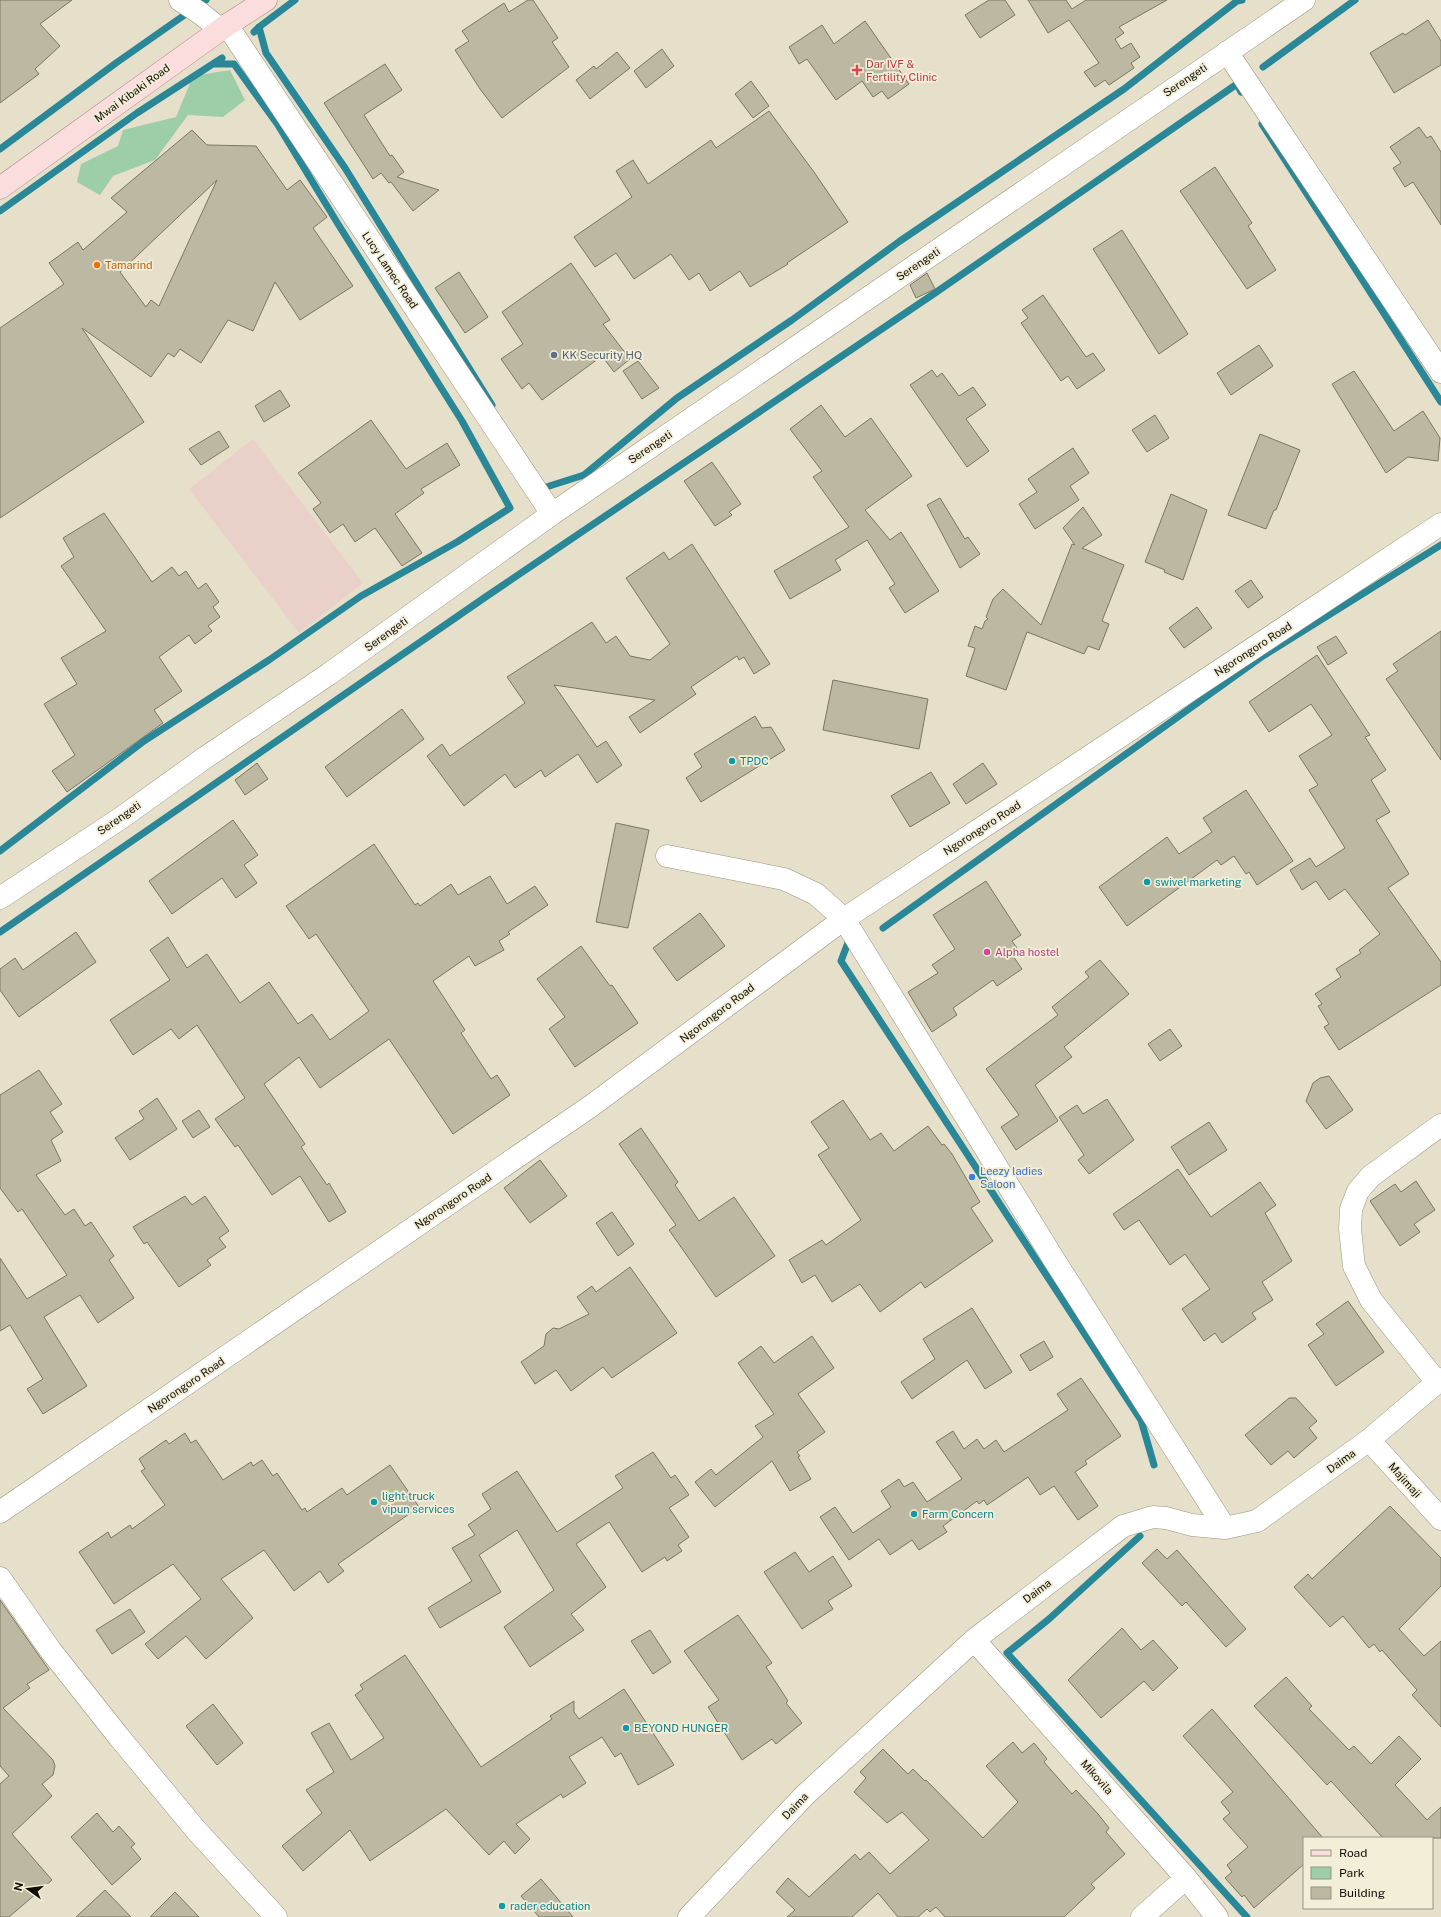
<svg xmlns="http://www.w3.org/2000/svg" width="1441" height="1917" viewBox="0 0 1441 1917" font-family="'Public Sans',sans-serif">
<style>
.commercial{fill:#e9d0c9}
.green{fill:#9dcea8}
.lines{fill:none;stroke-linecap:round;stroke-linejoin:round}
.stream{stroke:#298797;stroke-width:7}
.building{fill:#bdb8a2;stroke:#7b7661;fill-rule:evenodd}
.street-casing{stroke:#99947e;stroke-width:23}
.primary-casing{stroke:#a68682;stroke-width:23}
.street{stroke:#fff;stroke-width:22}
.primary{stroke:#fadddc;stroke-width:22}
.health-dot{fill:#e0444e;stroke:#f3eed7;stroke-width:1.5}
.food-dot{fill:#e8710a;stroke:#f3eed7;stroke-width:1.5}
.service-dot{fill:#5c6f8a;stroke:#f3eed7;stroke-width:1.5}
.culture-dot{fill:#0f9aa8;stroke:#f3eed7;stroke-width:1.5}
.hotel-dot{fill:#d1479c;stroke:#f3eed7;stroke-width:1.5}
.shop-dot{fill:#3f7fe0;stroke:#f3eed7;stroke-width:1.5}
.labels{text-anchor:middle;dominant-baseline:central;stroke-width:3.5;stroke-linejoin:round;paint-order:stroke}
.health-label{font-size:11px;fill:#be3a42;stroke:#f3eed7;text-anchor:start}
.street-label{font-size:11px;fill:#0f0d06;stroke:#f3eed7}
.food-label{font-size:11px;fill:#c56008;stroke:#f3eed7;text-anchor:start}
.service-label{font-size:11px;fill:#4e5e75;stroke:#f3eed7;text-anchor:start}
.culture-label{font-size:11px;fill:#0d838f;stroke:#f3eed7;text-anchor:start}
.hotel-label{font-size:11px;fill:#b23c85;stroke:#f3eed7;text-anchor:start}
.shop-label{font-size:11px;fill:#366cbe;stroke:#f3eed7;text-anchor:start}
</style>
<rect width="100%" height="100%" fill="#e6e0ca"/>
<path class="commercial" d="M253,439L363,583L299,633L189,489Z"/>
<path class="green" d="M230,70L245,100L223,117L188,115L155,160L113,176L100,195L77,182L81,164L118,146L123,130L176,117L193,76Z"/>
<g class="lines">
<path class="stream" d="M259,27L266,53L345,168L492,405
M254,32L259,27L295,0
M1263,67L1355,0
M1262,124L1441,402
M0,149L116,63L206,0
M0,211L137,113L222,58
M540,489L584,475L677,398L792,320L900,241L1124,89L1237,1L1242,0
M0,851L144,741L269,660L361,596L457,542L510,508L462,421L338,224L278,125L234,64H215
M883,928L1263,656L1441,545
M0,932L487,596L935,293L1237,84L1241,92
M849,940L841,961L1141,1420L1154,1465
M1140,1536L1049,1619L1007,1653L1247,1917"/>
</g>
<path class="building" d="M0,0H72L40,24L60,46L35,69L39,74L0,103Z
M528,0H533L558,38L552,42L569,67L502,118L480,89L455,50L469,41L462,31L504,3L509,12Z
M989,0H1005L1015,15L980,38L965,15Z
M1028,0H1066L1072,9L1086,0H1167L1119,27L1124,33L1115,39L1121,49L1131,43L1140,57L1131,63L1134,68L1109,85L1105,80L1095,87L1084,72L1099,63L1069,20L1048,33Z
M1428,20L1441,41V65L1394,93L1370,53L1403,33L1405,35Z
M865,21L909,84L888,99L882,91L873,97L862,81L836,100L807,59L799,64L789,47L822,25L834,44Z
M662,49L674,66L646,88L634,71Z
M617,52L630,68L590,99L576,80L594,66L596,69Z
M385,64L402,90L364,115L390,156L392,155L404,172L397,177L439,190L413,211L391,182L389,183L381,173L373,179L324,103Z
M751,81L769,106L753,118L735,94Z
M769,111L814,172L848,222L787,263L788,264L750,287L740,271L710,291L699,273L689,280L671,254L634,279L616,253L595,267L574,237L632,197L616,171L633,160L648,184L711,140L716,148Z
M1419,127L1427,138L1431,136L1441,152V225L1413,182L1405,187L1393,168L1401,163L1390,147Z
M192,130L207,145L256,146L287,190L300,180L327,217L313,228L353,286L300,320L275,282L253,331L228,320L201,363L180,349L174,357L168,353L151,377L82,328L144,422L0,518V328L64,284L49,263L78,242L83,250L127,212L111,198ZM217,180L159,306L151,300L146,307L120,272Z
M1215,167L1252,223L1248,226L1276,270L1247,289L1180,191Z
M1122,230L1188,334L1159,354L1093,249Z
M571,263L610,320L603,324L630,359L614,372L602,356L542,400L529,383L522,389L501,359L523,344L502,312Z
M459,272L488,317L465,333L435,288Z
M927,273L935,289L916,298L910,285Z
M1043,295L1086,357L1093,353L1105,370L1077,389L1068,376L1061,381L1021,323L1028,318L1022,310Z
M1259,345L1273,366L1231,395L1217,373Z
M638,361L659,388L642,399L623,371Z
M932,370L937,377L942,373L959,396L973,387L986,405L966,419L989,451L967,467L910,385Z
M1354,371L1394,431L1423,411L1440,438L1438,461L1408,457L1386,473L1332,384Z
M280,390L290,406L264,422L255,406Z
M821,405L845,437L871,418L912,476L865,510L890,540L901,532L939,591L905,613L889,588L895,584L867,540L835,560L841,570L790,599L774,571L849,527L813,477L822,471L790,429Z
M1155,415L1169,438L1147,452L1132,430Z
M371,420L406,469L447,443L460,465L421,489L424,493L395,514L422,553L402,566L375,528L355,542L343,524L330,533L313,509L321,503L298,473Z
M219,431L229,447L201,465L189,449Z
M1260,434L1300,450L1276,510H1274L1266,529L1228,515Z
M1073,448L1089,473L1070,486L1079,500L1035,529L1019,504L1037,492L1028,479Z
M712,462L741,504L729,512L732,515L715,526L684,481Z
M1171,494L1207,510L1183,580L1164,572L1165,570L1145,562Z
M940,498L965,539L968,537L980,554L960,568L927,505Z
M1083,507L1102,535L1082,548L1124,565L1102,621L1109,624L1099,650L1088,646L1084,654L1027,632L1006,690L966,676L975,648L968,646L975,626L982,629L985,621L988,619L986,617L993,599L1003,589L1041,625L1072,544L1075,545L1063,528Z
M104,513L152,582L172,567L179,576L186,571L198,589L206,583L219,602L213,607L220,617L208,626L212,631L195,644L189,635L159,657L182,691L154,710L163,723L67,792L52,771L75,755L44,704L77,684L61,658L106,631L61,566L74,557L63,538Z
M692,544L770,664L754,674L744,657L739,660L737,656L691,687L696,694L640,733L629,717L655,700L554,685L597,747L606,741L622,765L597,783L578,754L545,777L541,770L515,788L505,774L464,806L427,756L442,744L450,756L525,703L507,677L592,622L606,643L616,636L630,656L650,660L670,644L626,578L664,552L669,560Z
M1251,580L1263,597L1248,608L1235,591Z
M1197,607L1212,628L1184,648L1169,628Z
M1441,631V760L1386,679L1398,671L1393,664Z
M1336,636L1347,653L1328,665L1317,647Z
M1317,655L1370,735L1365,737L1386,770L1371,780L1390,812L1376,820L1409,874L1388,888L1441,962V985L1339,1050L1324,1027L1329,1024L1318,1006L1322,1004L1315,994L1341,977L1336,969L1361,953L1359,950L1380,934L1345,889L1329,900L1316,881L1302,890L1290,870L1310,858L1316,867L1345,848L1309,790L1318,785L1299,756L1332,735L1311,704L1269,732L1249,702Z
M833,680L928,699L919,749L823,730Z
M402,709L424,739L347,797L325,767Z
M755,716L762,728L771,727L785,750L701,802L686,778L702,767L694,754Z
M257,763L268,779L245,795L235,780Z
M983,763L997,784L966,804L953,784Z
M931,772L950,803L910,827L891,796Z
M1246,790L1293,861L1257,885L1249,872L1246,874L1234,856L1221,865L1217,860L1127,926L1099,887L1167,837L1179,854L1212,832L1203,818Z
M233,820L258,855L244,865L257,883L236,898L222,878L172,914L149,881Z
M616,823L649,830L628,928L596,922Z
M374,844L415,905L418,903L420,906L451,884L458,895L490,876L507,904L535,886L548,905L508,932L510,934L499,941L504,950L475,966L469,956L433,981L465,1030L461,1033L491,1079L497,1075L510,1095L453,1134L389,1039L320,1088L299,1057L264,1084L305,1144L301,1147L327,1185L329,1183L346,1212L329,1222L300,1176L272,1195L238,1145L235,1147L215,1119L245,1098L197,1025L179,1039L171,1029L133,1055L110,1020L170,980L150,950L168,937L187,968L207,954L240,1003L269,982L298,1024L312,1014L330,1040L369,1011L316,934L309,939L286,906Z
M986,881L1021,935L1012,941L1017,948L1011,953L1022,969L997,986L993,980L953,1008L957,1015L932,1032L908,992L938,973L932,965L955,949L933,915Z
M700,913L725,946L677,981L653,948Z
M76,932L96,962L19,1017L0,990V969L15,958L23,970Z
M581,946L610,986L612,985L638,1023L575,1067L549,1029L565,1017L537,979Z
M1100,960L1129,994L1064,1047L1072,1057L1035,1085L1058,1121L1016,1150L1001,1127L1019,1115L986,1069L1058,1015L1052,1007L1089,977L1085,972Z
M1170,1029L1182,1046L1160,1061L1148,1044Z
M39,1070L62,1104L50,1112L63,1132L51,1140L61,1161L36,1175L65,1215L74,1209L85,1226L91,1222L114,1256L109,1260L134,1298L98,1323L80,1295L44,1317L87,1386L43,1414L27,1389L43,1379L10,1325L0,1331V1258L27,1299L67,1275L22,1209L18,1212L0,1188V1095Z
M1329,1076L1353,1110L1326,1129L1306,1101L1313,1083L1320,1078Z
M157,1098L177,1129L130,1160L115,1138L144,1119L139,1111Z
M1107,1099L1134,1140L1089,1174L1078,1160L1084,1155L1059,1117L1077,1105L1083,1114Z
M843,1100L870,1140L881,1133L894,1151L928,1126L942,1145L944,1144L952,1154L980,1202L971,1208L993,1241L925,1288L921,1282L880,1312L860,1284L832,1302L815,1275L802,1283L789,1260L822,1240L826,1245L861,1220L818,1155L829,1148L811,1122Z
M199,1110L210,1127L193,1138L182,1121Z
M1209,1122L1227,1150L1189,1175L1171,1147Z
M641,1128L678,1182L675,1185L699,1221L734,1197L775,1256L716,1297L669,1230L676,1225L619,1144Z
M540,1160L567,1196L530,1223L504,1188Z
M1178,1169L1211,1217L1260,1182L1276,1205L1265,1213L1292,1261L1262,1282L1273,1300L1252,1313L1256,1319L1222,1343L1215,1333L1204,1341L1182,1309L1210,1289L1185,1254L1170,1265L1139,1220L1124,1230L1113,1214Z
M1416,1181L1435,1210L1414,1224L1420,1232L1400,1246L1370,1201L1395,1184L1401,1192Z
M185,1196L192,1205L205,1196L229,1231L219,1238L226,1247L207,1260L211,1265L179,1287L147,1242L144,1244L133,1227Z
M612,1212L634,1244L618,1256L596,1223Z
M630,1267L677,1333L612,1378L603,1367L571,1391L556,1370L535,1384L521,1362L544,1346L546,1334L553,1328L559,1329L589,1314L577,1297L592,1286L596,1292Z
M1348,1301L1384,1352L1336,1386L1308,1345L1324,1334L1316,1324Z
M972,1308L1012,1372L985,1389L967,1360L912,1399L901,1382L935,1359L923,1339Z
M812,1336L834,1368L798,1394L825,1432L797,1452L800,1456L798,1457L811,1479L790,1491L772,1461L715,1507L695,1482L711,1469L716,1475L763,1437L755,1426L774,1414L738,1363L761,1346L774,1363Z
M1044,1341L1053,1357L1030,1371L1020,1355Z
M1081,1378L1121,1436L1085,1461L1087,1464L1075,1472L1098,1506L1078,1520L1054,1486L1040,1495L1028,1477L987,1505L984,1500L979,1504L977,1501L943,1526L947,1532L919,1550L912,1540L890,1555L879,1539L849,1560L820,1517L835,1507L853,1533L891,1507L881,1491L899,1479L904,1487L913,1482L927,1502L962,1479L936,1442L953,1431L964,1449L977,1439L984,1449L996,1440L1004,1452L1068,1410L1057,1394Z
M1289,1398H1296L1317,1421L1309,1428L1317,1438L1294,1458L1288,1451L1271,1465L1245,1435Z
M185,1433L191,1443L196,1440L223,1480L251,1462L253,1466L262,1460L273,1476L277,1473L302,1510L305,1508L307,1512L342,1488L347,1495L390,1465L419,1507L338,1564L344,1571L328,1583L320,1571L294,1591L264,1550L221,1579L253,1618L206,1659L186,1636L158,1659L145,1644L201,1599L173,1564L114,1604L79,1552L108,1532L111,1538L130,1525L132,1529L165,1505L141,1471L145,1469L139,1459L166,1440L169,1444Z
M653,1452L671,1478L675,1475L689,1495L669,1508L689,1537L678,1545L682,1551L667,1561L665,1557L642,1572L609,1522L576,1544L606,1587L571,1614L584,1630L530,1667L504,1627L554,1590L517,1530L479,1555L501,1592L440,1628L428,1608L472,1581L452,1548L475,1535L468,1525L491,1509L482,1494L517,1471L557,1532L623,1488L615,1476Z
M1390,1506L1441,1558V1586L1399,1629L1424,1656L1441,1641V1727L1412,1695L1417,1690L1382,1650L1380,1652L1374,1644L1369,1648L1343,1616L1330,1627L1294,1587L1308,1574L1312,1579Z
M1157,1549L1167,1559L1177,1550L1246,1629L1226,1647L1186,1602L1182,1606L1142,1563Z
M795,1552L809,1572L833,1556L852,1586L828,1601L833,1609L802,1629L764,1572Z
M0,1600L49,1670L27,1684L30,1688L3,1708L53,1760L55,1766L53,1775L42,1784L52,1796L12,1834L52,1880L9,1917H0V1784L9,1776L0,1766Z
M130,1609L145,1632L112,1654L96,1630Z
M738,1615L772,1663L766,1667L788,1701L786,1703L802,1723L776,1744L772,1739L742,1760L708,1707L719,1700L684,1651Z
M1122,1628L1141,1650L1153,1640L1178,1668L1153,1691L1144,1681L1101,1718L1068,1680Z
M650,1630L671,1662L653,1674L631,1641Z
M405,1655L481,1767L552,1719L550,1716L574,1701V1712L579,1719L624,1689L674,1765L638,1785L621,1753L615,1757L602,1737L569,1757L586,1783L563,1798L561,1794L516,1824L530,1839L515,1854L504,1841L489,1855L446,1809L370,1861L350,1830L303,1871L282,1846L322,1813L306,1790L334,1772L311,1733L329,1723L351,1760L384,1738L355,1695L363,1689L360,1685Z
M1286,1677L1312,1706L1309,1709L1349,1750L1354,1746L1371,1764L1399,1736L1421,1759L1395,1785L1427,1820L1441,1807V1838H1383L1331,1781L1327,1785L1254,1706Z
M213,1704L243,1743L217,1765L186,1726Z
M1212,1709L1323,1838H1304V1864L1254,1908L1244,1895L1242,1897L1225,1878L1232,1872L1227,1865L1248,1847L1223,1819L1230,1813L1221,1802L1233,1792L1183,1736Z
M1013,1742L1022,1753L1034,1743L1047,1759L1044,1762L1072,1794L1076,1790L1098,1814L1109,1828L1106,1832L1125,1854L1091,1884L1095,1888L1064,1917H945L936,1907L930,1912L927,1909L918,1917H898L878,1893L852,1917H787L795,1910L776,1892L788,1878L809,1897L855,1854L860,1860L869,1852L890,1874L929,1840L902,1812L887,1823L854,1792L866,1778L860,1772L883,1749L908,1774L913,1769L925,1781L926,1780L983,1838L1018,1802L986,1766Z
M97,1813L113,1832L119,1826L135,1844L131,1847L141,1859L112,1885L71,1837Z
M541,1879L573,1917H539L521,1896Z
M105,1890L131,1917H76Z
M175,1892L199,1917H150Z"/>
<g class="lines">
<defs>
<path id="street" d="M180,0L200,13L221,30
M227,25L552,514
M1227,52L1441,372
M667,856L784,879L816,894L844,919L1053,1258L1225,1528
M0,898L121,818L206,757L329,674L552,514L1304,0
M1437,1382L1371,1300L1354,1266L1350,1229L1351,1209L1358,1191L1371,1176L1441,1125
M1369,1440L1441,1519
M0,1512L591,1106L844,919L1441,524
M0,1578L51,1651L119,1737L196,1830L276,1917
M974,1640L1186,1878L1217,1917
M689,1917L805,1795L974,1640L1123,1526L1153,1517L1166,1518L1192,1525L1225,1528L1257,1521L1369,1440L1441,1379
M1142,1917L1186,1878"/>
<path id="primary" d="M0,188L227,25L266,0"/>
</defs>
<use href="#street" class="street-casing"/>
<use href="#primary" class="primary-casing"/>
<use href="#street" class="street"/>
<use href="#primary" class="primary"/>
</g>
<path class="health-dot" d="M855 64h4v4h4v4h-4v4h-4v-4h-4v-4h4z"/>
<circle class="food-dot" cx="97" cy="265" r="4"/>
<circle class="service-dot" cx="554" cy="355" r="4"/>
<g class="culture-dot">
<circle cx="732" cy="761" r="4"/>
<circle cx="1147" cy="882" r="4"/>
<circle cx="374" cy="1502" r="4"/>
<circle cx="914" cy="1514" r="4"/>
<circle cx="626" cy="1728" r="4"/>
<circle cx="502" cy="1906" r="4"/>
</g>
<circle class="hotel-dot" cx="987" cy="952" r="4"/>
<circle class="shop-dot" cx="972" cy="1177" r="4"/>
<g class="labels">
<g class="health-label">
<text x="866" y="64">Dar IVF &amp;<tspan x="866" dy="13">Fertility Clinic</tspan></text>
</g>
<g class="street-label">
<text transform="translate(1185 80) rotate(-34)">Serengeti</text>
<text transform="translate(132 93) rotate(-36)">Mwai Kibaki Road</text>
<text transform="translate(918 264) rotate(-34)">Serengeti</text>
<text transform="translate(390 270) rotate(56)">Lucy Lamec Road</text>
<text transform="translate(650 447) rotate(-34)">Serengeti</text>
<text transform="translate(386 634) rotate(-36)">Serengeti</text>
<text transform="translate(1253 649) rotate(-33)">Ngorongoro Road</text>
<text transform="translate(119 818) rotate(-35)">Serengeti</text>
<text transform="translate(982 828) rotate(-33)">Ngorongoro Road</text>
<text transform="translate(717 1013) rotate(-37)">Ngorongoro Road</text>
<text transform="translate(453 1201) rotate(-34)">Ngorongoro Road</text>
<text transform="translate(186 1385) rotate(-34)">Ngorongoro Road</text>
<text transform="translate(1341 1461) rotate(-36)">Daima</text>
<text transform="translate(1405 1480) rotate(48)">Majimaji</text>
<text transform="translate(1037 1591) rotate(-37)">Daima</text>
<text transform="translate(1097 1777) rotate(48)">Mikovila</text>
<text transform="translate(795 1806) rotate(-46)">Daima</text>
</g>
<g class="food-label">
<text x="105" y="265">Tamarind</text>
</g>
<g class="service-label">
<text x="562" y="355">KK Security HQ</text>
</g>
<g class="culture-label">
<text x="740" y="761">TPDC</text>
<text x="1155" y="882">swivel marketing</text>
<text x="382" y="1496">light truck<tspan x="382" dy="13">vipun services</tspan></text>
<text x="922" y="1514">Farm Concern</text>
<text x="634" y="1728">BEYOND HUNGER</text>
<text x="510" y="1906">rader education</text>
</g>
<g class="hotel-label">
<text x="995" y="952">Alpha hostel</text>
</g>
<g class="shop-label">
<text x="980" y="1171">Leezy ladies<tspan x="980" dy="13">Saloon</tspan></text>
</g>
</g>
<rect x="1303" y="1837" width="130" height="72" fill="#f3eed7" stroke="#989483"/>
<rect x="1311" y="1850" width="20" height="6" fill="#fadddc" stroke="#989483"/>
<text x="1339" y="1857" font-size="12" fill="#0f0d06">Road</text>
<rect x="1311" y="1867" width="20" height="12" fill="#9dcea8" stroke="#989483"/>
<text x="1339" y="1877" font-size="12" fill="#0f0d06">Park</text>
<rect x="1311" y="1887" width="20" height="12" fill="#bdb8a2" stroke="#989483"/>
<text x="1339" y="1897" font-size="12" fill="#0f0d06">Building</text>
<g transform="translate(28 1889) rotate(284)" stroke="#f3eed7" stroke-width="3" paint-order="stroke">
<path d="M0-3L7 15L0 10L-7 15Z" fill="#0f0d06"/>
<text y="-6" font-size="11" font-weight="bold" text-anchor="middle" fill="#0f0d06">N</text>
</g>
</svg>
